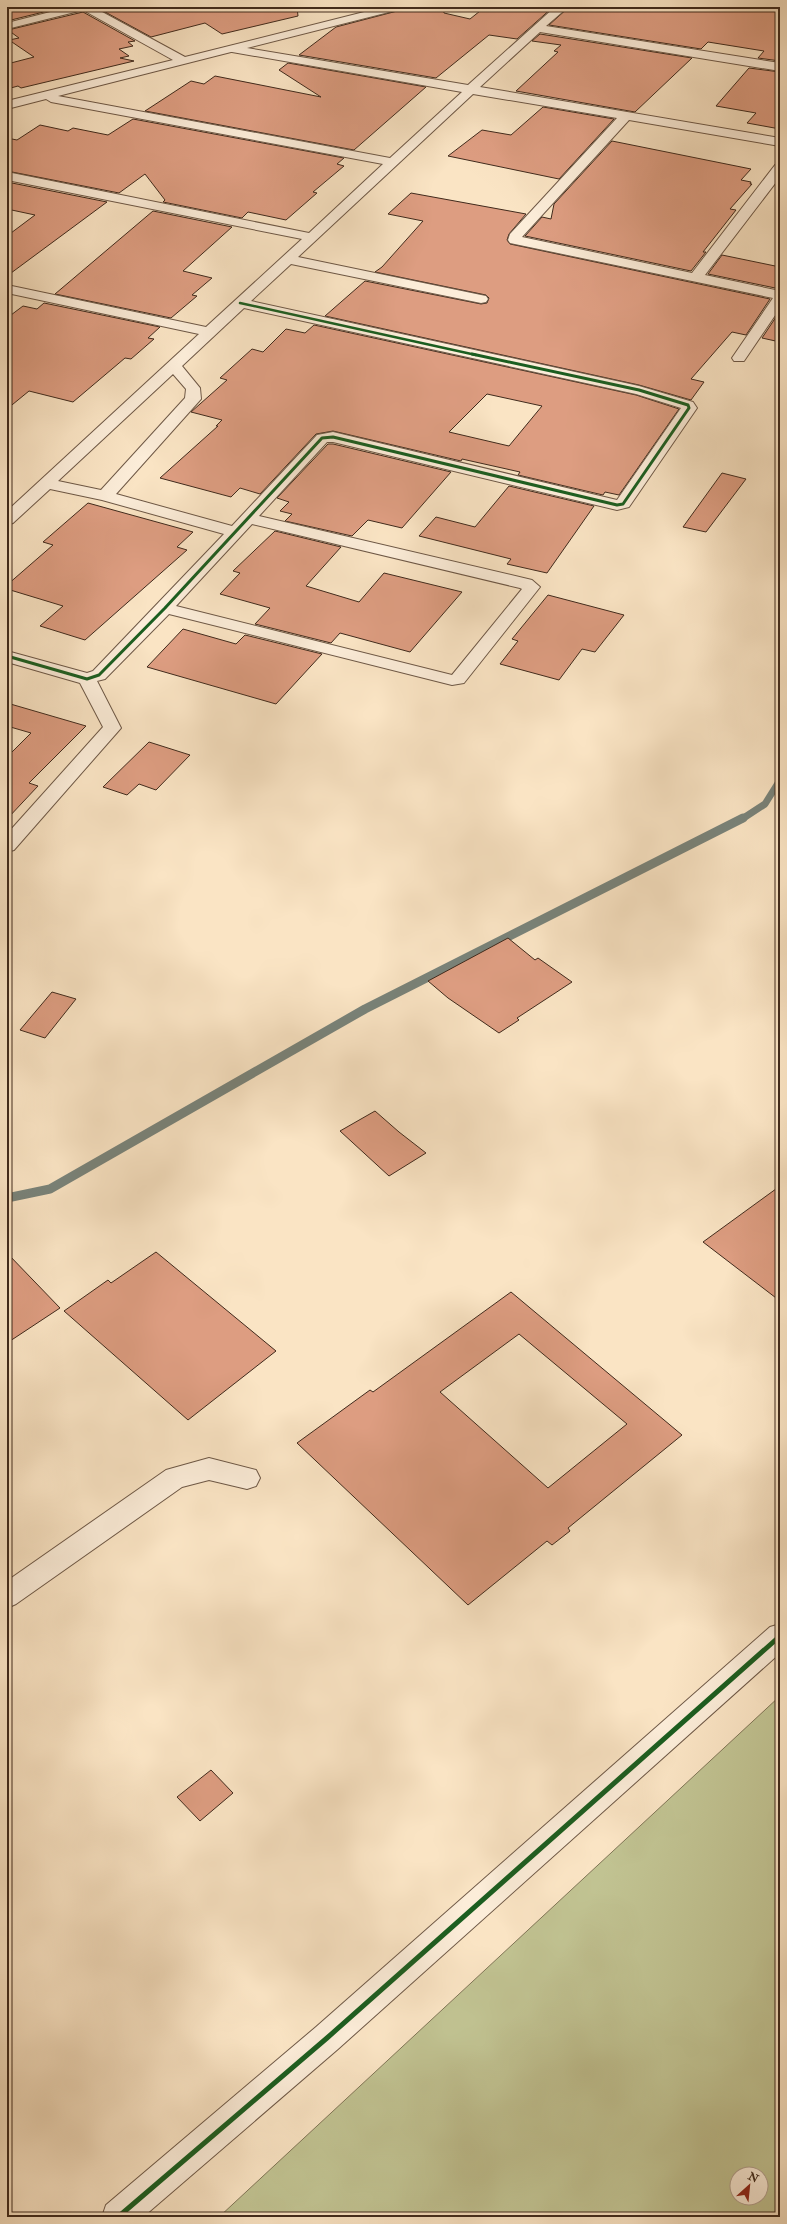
<svg xmlns="http://www.w3.org/2000/svg" width="787" height="2224" viewBox="0 0 787 2224" font-family="'IM FELL Double Pica',serif">
<style>
.green{fill:#c1c392;stroke:#807657;fill-rule:evenodd}
.lines{fill:none;stroke-linecap:round;stroke-linejoin:round}
.stream-far1{stroke:#79837a;stroke-width:7}
.stream{stroke:#79837a;stroke-width:9}
.building{fill:#dd9d81;stroke:#402a1c;fill-rule:evenodd}
.minor-casing{stroke:#6e5846;stroke-width:2}
.minor{fill:#fcedd9;fill-rule:evenodd}
.cycleway-far2-casing{stroke:#fcedd9;stroke-width:4}
.cycleway-far1-casing{stroke:#fcedd9;stroke-width:5}
.cycleway-casing{stroke:#fcedd9;stroke-width:8}
.cycleway-far2{stroke:#1b5e20;stroke-width:2.5}
.cycleway-far1{stroke:#1b5e20;stroke-width:3}
.cycleway{stroke:#1b5e20;stroke-width:5}
</style>
<rect width="100%" height="100%" fill="#fae4c4"/>
<filter id="stains"><feTurbulence type="fractalNoise" baseFrequency=".005" numOctaves="4"/><feColorMatrix values="0 0 0 0 .2 0 0 0 0 .09 0 0 0 0 .02 0 0 0 .5 -.17"/></filter>
<radialGradient id="worn" r=".72"><stop offset=".6" stop-color="#630" stop-opacity="0"/><stop offset="1" stop-color="#630" stop-opacity=".3"/></radialGradient>
<path class="green" d="M780,1696V2217H219ZM737,2174H761V2198H737Z"/>
<g class="lines">
<path class="stream-far1" d="M742,819L765,804L780,780"/>
<path class="stream" d="M7,1198L50,1189L365,1009L743,818"/>
</g>
<path class="building" d="M7,7H64L7,21Z
M96,7H297L298,16L222,34L205,23L151,37Z
M404,7H443L444,13L470,19L485,7H553L517,39L489,35L436,78L299,55L336,27L401,10Z
M569,7H765L780,9V61L758,58L764,51L708,42L701,49L549,25Z
M83,12L135,41L128,42L133,46L119,49L129,56L120,58L134,61L21,88L18,86L7,89V64L34,57L9,40L19,38L8,30Z
M540,34L692,58L635,112L516,91L558,52L554,51L561,45L532,41Z
M288,63L426,87L354,150L145,111L191,81L204,84L215,76L321,97L279,70Z
M749,68L780,72V129L747,123L756,113L716,106Z
M543,107L614,119L559,179L448,156L482,130L511,135Z
M133,119L344,158L337,164L344,166L313,192L317,193L286,220L248,212L242,218L163,202L165,200L145,174L119,193L7,171V138L17,140L40,125L68,131L73,128L108,135Z
M612,141L751,169L741,180L751,182L750,184H752L730,209L736,210L703,252H706L691,271L525,236L542,217L551,219L554,204Z
M7,182L107,202L7,276V236L35,215L7,209Z
M411,193L526,214L509,234L507,240L510,244L770,299L746,335L732,332L691,379L704,382L691,400L639,385L325,316L365,281L481,304L487,303L489,298L486,295L375,272L382,267L423,221L388,214Z
M153,211L232,227L183,271L212,278L192,295L197,296L171,318L55,294Z
M722,255L780,267V289L708,274Z
M44,303L160,327L148,338L154,339L131,359L125,358L73,402L29,391L7,409V318L23,306L37,309Z
M780,311V342L762,338Z
M314,325L636,395L679,409L619,495L605,492L603,495L518,475L520,472L462,459L461,461L333,431L316,434L260,494L240,488L231,497L160,478L218,426H216L222,420L191,412L227,380L220,378L252,349L263,352L286,329L305,333ZM487,394L542,406L509,446L449,432Z
M328,444H333L451,472L402,528L368,520L352,536L285,521L292,514L280,511L289,502L277,498Z
M722,473L746,479L706,532L683,527Z
M509,486L594,506L547,573L507,564L511,559L419,536L436,517L475,527Z
M88,503L193,532L177,547L187,550L85,640L40,626L63,606L7,589V585L53,545L43,542Z
M275,531L341,547L306,586L359,602L384,573L462,592L410,652L340,633L331,643L255,624L270,608L220,594L240,573L233,571Z
M548,595L624,615L595,652L582,649L559,680L500,664L518,641L512,639Z
M183,629L236,644L245,635L322,654L276,704L147,667Z
M7,703L86,726L29,783L38,786L7,819V757L31,733L7,726Z
M149,742L190,755L156,790L139,784L127,795L103,787Z
M508,938L535,960L538,958L572,982L517,1018L519,1020L499,1033L448,998L428,981Z
M52,992L76,999L45,1038L20,1030Z
M375,1111L399,1132L426,1153L389,1176L340,1131Z
M780,1186V1301L703,1242Z
M156,1252L276,1351L188,1420L64,1311L108,1280L111,1283Z
M7,1253L60,1308L7,1343Z
M511,1292L682,1435L568,1528L570,1531L552,1545L547,1541L468,1605L297,1443L370,1390L373,1392ZM519,1334L627,1424L548,1488L440,1392Z
M211,1770L233,1793L200,1821L177,1797Z"/>
<g class="lines">
<defs>
<path id="minor" d="M70,7H93L185,57L384,7H403L401,9L247,48L468,85L555,7H568L546,26L780,63V71L540,32L480,87L780,138V146L629,120L522,237L692,273L775,165L780,164V177L705,275L780,291V308L744,361H734L732,358L773,298L510,243L508,240L510,234L617,118L473,94L298,257L481,295L486,296L488,299L486,302L481,303L291,264L251,301L639,386L693,402L697,408L629,507L617,510L333,442H327L259,516L532,580L540,587L464,683L452,685L169,614L105,679L97,681L121,728L14,850L7,852V834L103,727L80,683L7,662V651L87,673L93,671L224,534L102,500L50,489L13,523L7,525V511L199,334L7,293V285L206,327L302,239L7,180V172L309,233L383,164L51,102L46,99L7,109V101L173,60L83,10L7,29V23ZM231,52H232L462,92L390,158L58,96ZM244,308L636,394L681,408L617,500L333,432L317,435L232,526L116,494L201,399L200,388L182,366ZM173,374L186,389L185,398L101,490L58,481ZM252,524L520,588L522,589L452,675L176,606Z
M209,1458L256,1470L260,1478L256,1486L247,1489L209,1480L182,1487L16,1604L7,1608V1581L166,1470Z
M780,1624V1653L338,2049L143,2217H102L106,2205L316,2027L770,1627Z"/>
</defs>
<use href="#minor" class="minor-casing"/>
<use href="#minor" class="minor"/>
<defs>
<path id="cycleway-far2" d="M240,303L476,355"/>
<path id="cycleway-far1" d="M7,656L87,679L99,675L165,608L322,438L333,437L617,505L623,504L689,408L688,405L639,390L472,354"/>
<path id="cycleway" d="M118,2217L327,2038L780,1636"/>
</defs>
<use href="#cycleway-far2" class="cycleway-far2-casing"/>
<use href="#cycleway-far1" class="cycleway-far1-casing"/>
<use href="#cycleway" class="cycleway-casing"/>
<use href="#cycleway-far2" class="cycleway-far2"/>
<use href="#cycleway-far1" class="cycleway-far1"/>
<use href="#cycleway" class="cycleway"/>
</g>
<rect width="787" height="2224" fill="none" stroke="#fae4c4" stroke-width="24"/>
<rect x="8" y="8" width="771" height="2208" fill="none" stroke="#402a1c" stroke-width="2"/>
<rect x="12" y="12" width="763" height="2200" fill="none" stroke="#402a1c"/>
<g transform="translate(749 2186) rotate(27)"><circle r="19" fill="#fcedd9" stroke="#b19f8d"/>
<path d="M0-3L7 15L0 10L-7 15Z" fill="#8f2418"/>
<text y="-6" font-size="11" font-weight="bold" text-anchor="middle" fill="#402a1c">N</text>
</g>
<rect width="100%" height="100%" filter="url(#stains)"/>
<rect width="100%" height="100%" fill="url(#worn)"/>
</svg>
